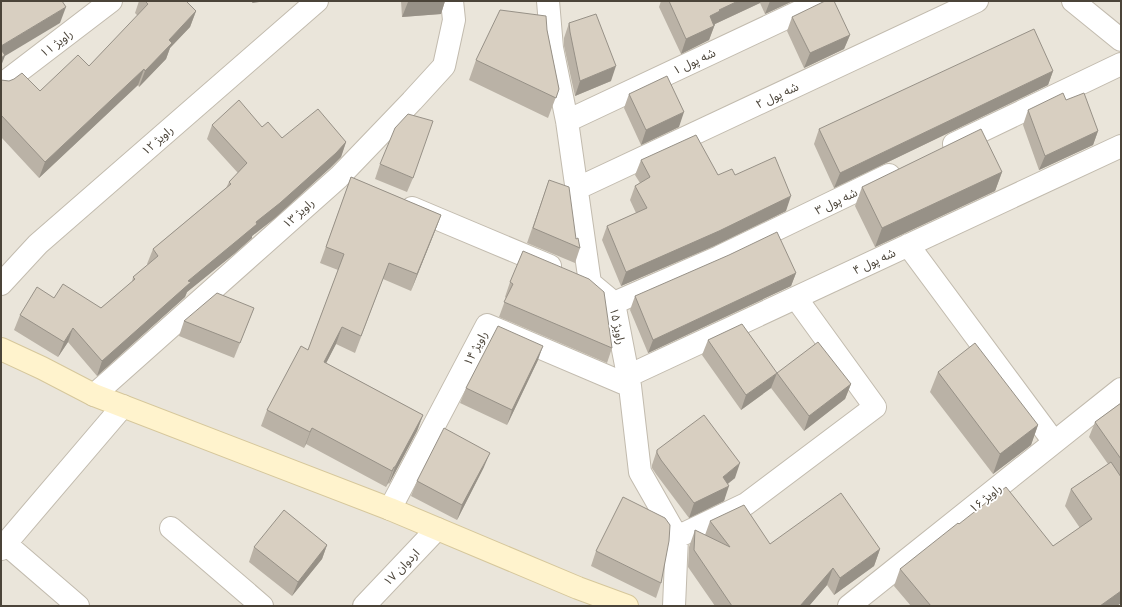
<svg xmlns="http://www.w3.org/2000/svg" width="1122" height="607" viewBox="0 0 1122 607" font-family="'Golos Text','Noto Sans Arabic',sans-serif">
<style>
.residential{fill:#eae5da}
.lines{fill:none;stroke-linecap:round;stroke-linejoin:round}
.street-casing{stroke:#c2bbae;stroke-width:24}
.secondary-casing{stroke:#d6c79b;stroke-width:24}
.street{stroke:#fff;stroke-width:22}
.secondary{stroke:#fff3cd;stroke-width:22}
.wall{fill:#bab2a6}
.shaded-wall{fill:#979187}
.building{fill:#d8cfc1;stroke:#979187}
.labels{text-anchor:middle;dominant-baseline:central;stroke-width:3.5;stroke-linejoin:round;paint-order:stroke}
.street-label{font-size:12px;fill:#4b4439;stroke:#fff}
</style>
<rect width="100%" height="100%" fill="#f6f3ec"/>
<path class="residential" d="M1,1H1121V606H1Z"/>
<g class="lines">
<defs>
<path id="street" d="M548,1L552,48L567,121L590,283L614,303L630,386L640,472L677,537L674,606
M1073,1L1121,40
M1,85L111,1
M567,121L822,1
M954,144L1121,64
M576,189L977,1
M412,208L550,266
M908,245L1054,442
M1,284L38,244L317,1
M614,303L719,257L889,175
M628,376L1121,146
M94,395L339,177L412,101L444,66L454,20L452,1
M390,509L487,325L630,386
M171,528L262,606
M677,537L746,504L875,407L796,298
M6,544L78,606
M1,549L123,406
M364,606L437,529
M849,606L1121,389"/>
<path id="secondary" d="M1,349L42,368L94,395L390,509L578,588L627,606"/>
</defs>
<use href="#street" class="street-casing"/>
<use href="#secondary" class="secondary-casing"/>
<use href="#street" class="street"/>
<use href="#secondary" class="secondary"/>
</g>
<path class="wall" d="M139,1H186L196,11L190,27L170,48L166,59L139,87L138,85L39,178L1,137V80L40,91L89,66L138,16L135,13Z
M401,1H445L441,14L402,17Z
M661,1H793L765,14L760,3L715,24L709,40L681,54L659,7Z
M792,17L850,35L844,49L804,68L787,31Z
M569,23L611,81L575,96L564,46V38Z
M547,30L559,89L548,118L469,80L476,60Z
M1053,71L1048,85L834,188L814,144L819,129Z
M629,94L679,127L641,145L624,108Z
M1066,100L1098,131L1093,145L1039,170L1023,125L1028,110Z
M212,125L262,127L282,138L346,142L341,157L330,168L275,218L252,236V238L234,254L187,292L185,297L97,376L68,342L58,357L14,330L20,315L54,298L101,308L132,282L133,277L148,265L147,264L153,249L226,188L229,182L238,173L207,139Z
M641,160L718,175H735L786,211L714,246L621,286L602,240L607,226L636,213L630,200L635,186L640,183L635,175Z
M380,164L413,178L407,192L375,179Z
M1002,172L995,191L875,247L855,206L862,187Z
M351,177L441,215L435,231L411,291L383,279L355,353L336,344L326,363L423,415L417,431L389,484L388,483L386,487L306,444L304,448L261,426L267,410L308,350L338,270L320,263Z
M549,180L580,248L575,263L527,243Z
M523,251L612,348L607,363L499,317L506,298L505,297L510,282Z
M796,273L791,286L648,353L630,310L635,296Z
M184,321L248,322L234,358L179,336Z
M708,340L777,373L851,384L845,399L804,431L771,388L741,410L702,355Z
M538,360L507,425L460,403L466,388Z
M938,372L1038,425L1031,445L993,474L930,392Z
M1121,403V603L1117,606H911L894,586L900,569L959,524L1053,546L1080,528L1065,506L1071,489L1108,464L1089,437L1095,422Z
M657,450L735,478L728,484L724,501L689,518L656,474L652,468V465Z
M484,467L457,520L411,496L417,481Z
M710,521L770,544L880,549L874,566L834,595L827,585L809,606H715L688,567L689,547L695,530L705,535Z
M327,545L322,559L292,596L249,562L254,547Z
M596,551L661,583L656,598L591,566Z"/>
<path class="shaded-wall" d="M253,1H266L252,3Z
M422,1H445L441,14L402,17L408,2Z
M738,1H761L760,3L715,24L709,40L681,54L686,39L710,16L719,10Z
M770,1H793L765,14Z
M66,7L60,23L5,56L1,66V46Z
M196,11L190,27L170,48L166,59L139,87L145,71L169,40Z
M850,35L844,49L804,68L810,53Z
M616,66L611,81L575,96L580,81Z
M144,69L138,85L39,178L45,162Z
M1053,71L1048,85L834,188L840,173Z
M684,112L679,127L641,145L646,130Z
M1098,131L1093,145L1039,170L1045,156Z
M346,142L341,157L330,168L275,218L252,236V238L234,254L187,292L185,297L97,376L102,361L188,281Z
M1002,172L995,191L875,247L882,228Z
M791,196L786,211L714,246L621,286L626,272Z
M441,215L435,231L411,291L417,274Z
M796,273L791,286L648,353L653,340Z
M254,308L248,322L234,358Z
M342,327L336,344L318,379L324,362Z
M73,328L68,342L58,357L64,342Z
M543,346L538,360L507,425L512,410Z
M777,373L771,388L741,410L746,395Z
M851,384L845,399L804,431L809,416Z
M423,415L417,431L389,484L395,467Z
M1038,425L1031,445L993,474L1000,454Z
M312,428L306,444L304,448L310,432Z
M490,453L484,467L457,520L462,505Z
M740,463L735,478L718,491L729,486L724,501L689,518L694,503L723,477Z
M394,467L388,483L386,487L392,471Z
M327,545L322,559L292,596L298,582Z
M880,549L874,566L834,595L840,578Z
M833,568L827,585L809,606H800Z
M1121,591V603L1117,606H1100Z"/>
<path class="building" d="M1,1H62L66,7L1,46Z
M145,1H186L196,11L169,40L172,43L145,71L144,69L45,162L1,115V80L9,81L14,79L22,73L40,91L78,55L89,66L148,4Z
M408,1H422L408,2Z
M669,1H738L719,10L720,11L710,16L714,26L686,39Z
M825,1H834L850,35L810,53L792,17Z
M500,10L546,16L547,30L559,89L556,98L476,60Z
M596,14L616,66L580,81L570,32L569,23Z
M1034,29L1053,71L840,173L819,129Z
M1,50L5,55L1,58Z
M667,76L684,112L646,130L629,94Z
M1063,93L1066,100L1084,93L1098,131L1045,156L1028,110Z
M239,100L262,127L268,122L282,138L318,109L346,142L336,153L280,203L256,222L257,224L239,239L188,281L191,282L102,361L73,328L64,342L20,315L37,287L54,298L63,284L101,308L135,279L133,277L158,256L153,249L231,184L229,182L247,163L212,125Z
M408,114L433,121L413,178L380,164L395,128Z
M981,129L1002,172L882,228L862,187Z
M696,135L718,175L732,169L735,175L775,157L791,196L719,231L626,272L607,226L647,208L635,186L650,177L641,160Z
M351,177L441,215L417,274L389,263L361,336L342,327L324,362L423,415L395,467H394L392,471L312,428L310,432L267,410L301,346L308,350L344,254L326,247Z
M549,180L569,187L576,239L578,238L580,248L533,228Z
M777,232L796,273L653,340L635,296L729,255Z
M523,251L589,279L604,292L612,348L504,302L513,284L510,282Z
M217,293L254,308L240,343L184,321Z
M742,324L777,373L746,395L708,340Z
M498,326L543,346L512,410L466,388Z
M818,342L851,384L809,416L777,373Z
M975,343L1038,425L1000,454L938,372Z
M1121,403V459L1095,422Z
M704,415L740,463L723,477L729,486L694,503L661,460L657,453V450Z
M444,428L490,453L462,505L417,481Z
M1111,462L1121,477V591L1100,606H931L900,569L958,523L959,524L1006,487L1053,546L1092,519L1071,489Z
M841,493L880,549L840,578L833,568L800,606H732L694,550L695,530L730,547L710,521L744,505L770,544Z
M623,497L665,518L670,525L669,541L661,583L596,551Z
M284,510L327,545L298,582L254,547Z"/>
<g class="labels">
<g class="street-label">
<text transform="translate(56 43) rotate(-37)">راویژ ۱۱</text>
<text transform="translate(694 61) rotate(-25)">شه پول ۱</text>
<text transform="translate(777 95) rotate(-25)">شه پول ۲</text>
<text transform="translate(157 140) rotate(-41)">راویژ ۱۲</text>
<text transform="translate(836 201) rotate(-26)">شه پول ۳</text>
<text transform="translate(298 213) rotate(-42)">راویژ ۱۳</text>
<text transform="translate(874 261) rotate(-25)">شه پول ۴</text>
<text transform="translate(618 326) rotate(78)">راویژ ۱۵</text>
<text transform="translate(475 348) rotate(-62)">راویژ ۱۴</text>
<text transform="translate(985 498) rotate(-39)">راویژ ۱۶</text>
<text transform="translate(401 567) rotate(-46)">اردوان ۱۷</text>
</g>
</g>
<rect width="1122" height="607" fill="none" stroke="#4b4439" stroke-width="4"/>
</svg>
